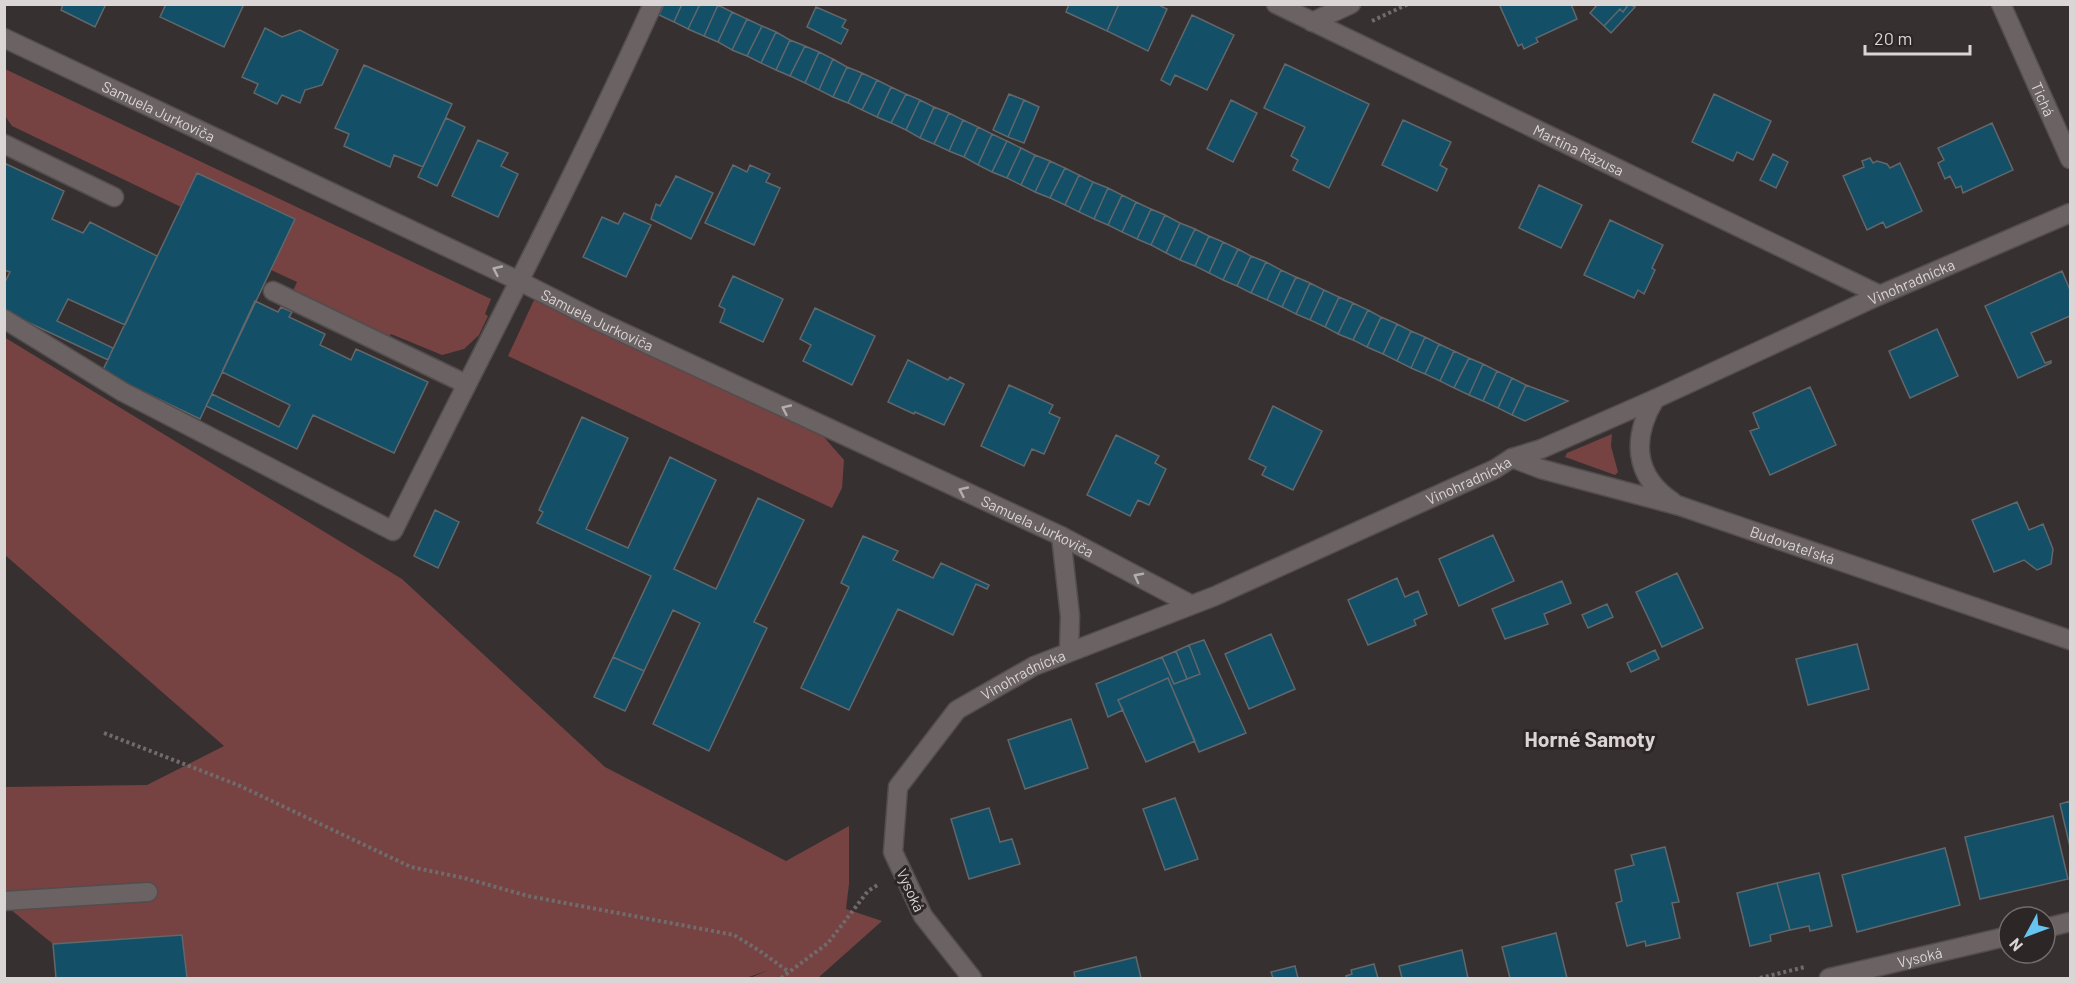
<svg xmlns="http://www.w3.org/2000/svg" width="2075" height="983" viewBox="0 0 2075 983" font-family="Barlow,sans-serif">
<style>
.green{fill:#764242}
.building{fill:#144f68;stroke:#61676a;stroke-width:1.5}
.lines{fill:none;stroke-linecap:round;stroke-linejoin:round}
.lane-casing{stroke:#534d4d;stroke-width:21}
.street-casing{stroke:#534d4d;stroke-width:21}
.path{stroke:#716b6b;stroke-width:4;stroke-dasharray:3 3;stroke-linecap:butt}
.lane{stroke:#6b6363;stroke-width:18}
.street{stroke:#6b6363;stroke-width:18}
.oneway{stroke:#b3aeae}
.labels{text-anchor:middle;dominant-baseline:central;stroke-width:6;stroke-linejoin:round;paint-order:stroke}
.street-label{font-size:15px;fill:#dad6d6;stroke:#2d2626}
.district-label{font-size:21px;font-weight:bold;fill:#dcd4d4;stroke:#2d2626}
</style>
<rect width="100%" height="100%" fill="#373030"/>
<path class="green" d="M5,69L491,299L485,314L488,316L479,335L464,349L442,355L391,334L387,341L291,295L297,282L271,270L295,219L197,173L181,207L12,126L5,116Z
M534,300L823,436L844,460L842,488L832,508L508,356Z
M4,337L402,579L605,767L786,861L849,826V884L846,909L882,921L818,978H750L769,970L746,978H187L182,935L53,944L5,905V787L147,785L224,746L5,555Z
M1612,434L1611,446L1618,472L1615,475L1565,457L1567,453Z"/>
<path class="building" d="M106,4L95,27L61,10L63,4Z
M166,4H244L224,47L160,17Z
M664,4H682L674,22L659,15Z
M682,4H700L688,29L674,22Z
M700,4L718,5L704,36L688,29Z
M1069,4H1119L1107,31L1066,12Z
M1119,4H1157L1167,9L1148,51L1107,31Z
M1499,4H1571L1577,19L1536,38L1538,42L1524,49L1522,44L1518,46Z
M1598,4H1629L1623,12L1620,9L1604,26L1590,13Z
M1629,4L1635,7L1611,33L1604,26L1620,9L1623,12Z
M718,5L732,12L718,42L704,36Z
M816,7L846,20L842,27L848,30L841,44L807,27Z
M732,12L747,19L732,50L718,42Z
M1192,15L1234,35L1207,90L1175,75L1170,85L1161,80Z
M747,19L762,26L747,56L732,50Z
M762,26L776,32L761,63L747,56Z
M265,28L282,37L300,30L338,50L322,85L305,90L300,103L282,95L277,104L254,93L258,84L242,77Z
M776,32L790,40L776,70L761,63Z
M790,40L805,46L790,76L776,70Z
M805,46L819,52L805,83L790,76Z
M819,52L833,59L819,90L805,83Z
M833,59L847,67L833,97L819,90Z
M1285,64L1369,104L1329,188L1293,170L1298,160L1291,156L1305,127L1264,108Z
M364,65L452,104L423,167L394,155L390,167L344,146L349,134L335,128Z
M847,67L862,73L848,103L833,97Z
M862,73L877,80L862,110L848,103Z
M877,80L891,87L877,117L862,110Z
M891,87L906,94L891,123L877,117Z
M906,94L920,100L906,130L891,123Z
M1009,94L1024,100L1008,137L993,130Z
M1714,94L1771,121L1753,160L1737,152L1733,161L1692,142Z
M920,100L934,107L920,138L906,130Z
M1024,100L1039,107L1024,143L1008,137Z
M1231,100L1257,113L1233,162L1207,149Z
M934,107L949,113L934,144L920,138Z
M949,113L963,120L949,151L934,144Z
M446,118L465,127L437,186L418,177Z
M963,120L978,127L964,157L949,151Z
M1403,120L1451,142L1440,165L1447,169L1437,191L1382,165Z
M1992,123L2013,170L1963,193L1961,186L1956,188L1950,176L1945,179L1938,163L1944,160L1938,148Z
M978,127L992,134L978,165L964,157Z
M992,134L1007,141L992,172L978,165Z
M478,140L508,153L501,166L518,174L498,217L452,196Z
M1007,141L1021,148L1007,178L992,172Z
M1021,148L1035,155L1021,185L1007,178Z
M1773,154L1788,162L1776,188L1760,180Z
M1035,155L1050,161L1035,192L1021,185Z
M1870,158L1873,163L1877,161L1887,164L1890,168L1900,163L1922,211L1886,228L1883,222L1867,230L1843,176L1864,167L1862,161Z
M1050,161L1065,168L1050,198L1035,192Z
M4,163L64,191L52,219L83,233L90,222L157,256L125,325L68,299L57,321L113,348L108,360L4,311V284L10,272L4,270Z
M733,165L747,172L750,165L770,174L766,182L780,188L754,245L705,223Z
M1065,168L1079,175L1065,205L1050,198Z
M197,173L295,219L200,419L102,372Z
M1079,175L1093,182L1079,212L1065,205Z
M676,176L713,193L691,239L651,219L656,204L660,206Z
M1093,182L1108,188L1094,219L1079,212Z
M1539,185L1582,205L1561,248L1519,228Z
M1108,188L1122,195L1108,225L1094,219Z
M1122,195L1136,202L1122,232L1108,225Z
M1136,202L1151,209L1137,239L1122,232Z
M1151,209L1165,215L1151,245L1137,239Z
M624,213L651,225L626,277L583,257L602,217L618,224Z
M1165,215L1180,223L1166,253L1151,245Z
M1610,220L1663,245L1652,268L1655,270L1644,294L1638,290L1634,298L1584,275Z
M1180,223L1195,229L1180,260L1166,253Z
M1195,229L1209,236L1195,266L1180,260Z
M1209,236L1223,242L1209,273L1195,266Z
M1223,242L1238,249L1223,280L1209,273Z
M1238,249L1251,256L1237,286L1223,280Z
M1251,256L1266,262L1251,293L1237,286Z
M1266,262L1281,270L1267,300L1251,293Z
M1281,270L1296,277L1282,307L1267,300Z
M2062,271L2070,290V316L2031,333L2045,363L2051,361V363L2018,378L1985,306Z
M733,276L783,299L763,342L720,322L725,309L719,306Z
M1296,277L1310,283L1296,314L1282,307Z
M1310,283L1324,290L1310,320L1296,314Z
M1324,290L1339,297L1325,327L1310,320Z
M1339,297L1353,303L1338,334L1325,327Z
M255,301L278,312L281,307L292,312L289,317L325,334L320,345L351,360L356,349L428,382L394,453L313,415L297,449L206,406L212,394L279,427L290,405L222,372Z
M1353,303L1368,310L1353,340L1338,334Z
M815,308L875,336L852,385L803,361L811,345L800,339Z
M1368,310L1381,317L1367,347L1353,340Z
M1381,317L1397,324L1383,354L1367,347Z
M1397,324L1411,331L1397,361L1383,354Z
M1937,329L1958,376L1910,398L1889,351Z
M1411,331L1425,337L1411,368L1397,361Z
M1425,337L1439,344L1425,374L1411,368Z
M1439,344L1454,351L1440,381L1425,374Z
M1454,351L1469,358L1454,388L1440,381Z
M1469,358L1483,364L1469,395L1454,388Z
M908,360L948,380L950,377L964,384L944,425L915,412L914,414L888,402Z
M1483,364L1497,371L1483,401L1469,395Z
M1497,371L1512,378L1498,408L1483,401Z
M1512,378L1526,385L1512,415L1498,408Z
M1009,385L1053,405L1049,413L1060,418L1044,454L1032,449L1024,466L981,446Z
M1526,385L1568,401L1525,421L1512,415Z
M1810,387L1836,445L1770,475L1750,431L1759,428L1753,413Z
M1273,406L1322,431L1293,490L1262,475L1266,467L1249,459Z
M582,417L628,438L586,529L628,548L670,457L716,480L674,569L716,589L758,498L804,520L754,622L767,628L709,751L653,724L700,623L673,610L644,671L613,657L651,576L537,523L543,512L539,510Z
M1116,435L1159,456L1155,463L1166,469L1149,505L1138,500L1130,516L1087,495Z
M2017,502L2029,530L2043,524L2053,549L2051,564L2037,570L2024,560L1994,572L1972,520Z
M435,510L459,522L438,568L414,556Z
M1493,535L1514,581L1459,606L1439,559Z
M863,536L898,551L893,560L933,578L941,563L989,585L987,589L976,584L953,635L898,609L849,710L801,688L849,587L841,583Z
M1677,573L1703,628L1662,647L1636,592Z
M1397,578L1405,597L1418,591L1427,614L1414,620L1416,625L1368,645L1348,600Z
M1562,581L1571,603L1544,614L1548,624L1505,639L1492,609Z
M1607,604L1613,617L1588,628L1582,615Z
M1271,634L1295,689L1249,709L1225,654Z
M1204,640L1246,733L1199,752L1168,678L1118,700L1123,710L1108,717L1096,684L1162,657L1174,684L1200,674L1189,645Z
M1857,644L1869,689L1808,705L1796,659Z
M1189,645L1200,674L1187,679L1176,651Z
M1655,650L1659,659L1631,672L1627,663Z
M1176,651L1187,679L1174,684L1162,657Z
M613,657L644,671L625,711L594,697Z
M1168,678L1195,741L1146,762L1118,700Z
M1071,719L1088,768L1025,789L1008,740Z
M1175,798L1198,859L1165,870L1143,809Z
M2070,801V847L2060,804Z
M989,808L1000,842L1012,839L1020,864L969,879L951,819Z
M2053,816L2068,879L1980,899L1965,837Z
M1665,847L1679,902L1672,903L1680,938L1646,946L1645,941L1627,946L1616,903L1622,901L1615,870L1634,865L1631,855Z
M1945,848L1960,905L1857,932L1842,875Z
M1819,873L1832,926L1810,931L1809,926L1790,930L1777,883Z
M1777,883L1790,930L1770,935L1771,941L1750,946L1737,893Z
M1556,933L1567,978H1510L1502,947Z
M182,935L187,978H56L53,944Z
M1462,950L1468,978H1402L1399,966Z
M1136,957L1141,978H1075L1074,972Z
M1374,964L1378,978H1347L1346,976L1352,974L1351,970Z
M1295,966L1298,978H1273L1271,972Z"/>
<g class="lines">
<defs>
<path id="lane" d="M4,144L114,197
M273,291L466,384
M4,319L123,392L393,531C480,356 572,183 653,4
M4,901L148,892"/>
<g id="street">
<path id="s1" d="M1276,4L1880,295"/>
<path id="s2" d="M2001,4L2070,159"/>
<path d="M1312,22L1351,4"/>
<path id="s3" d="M4,38L519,281L598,321L1061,536L1190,604"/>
<path d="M1655,399C1632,437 1633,476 1673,502"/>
<path id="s4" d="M1512,458L1541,469L1680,506L2070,640"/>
<path d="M1061,536L1070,616L1069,651"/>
<path d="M2045,928L2070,922"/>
<path id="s5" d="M972,978L923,916L893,852L898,787L957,710L1034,666L1215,596L1495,469L1512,458L1541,449L1655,399L1880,295L2070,213"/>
<path id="s6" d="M1829,978L2009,936"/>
</g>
</defs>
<use href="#lane" class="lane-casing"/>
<use href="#street" class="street-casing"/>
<path class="path" d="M1372,21L1408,4
M104,733L238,785L411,867L464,878L528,896L734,935L760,951L789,972
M781,978L828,943L868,891L879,884
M1760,978L1805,967"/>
<use href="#lane" class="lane"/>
<use href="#street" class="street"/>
</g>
<defs><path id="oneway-chevron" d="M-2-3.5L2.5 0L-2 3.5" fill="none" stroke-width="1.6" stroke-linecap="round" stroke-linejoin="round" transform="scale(1.5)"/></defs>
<g class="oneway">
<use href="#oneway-chevron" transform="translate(497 270) rotate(-155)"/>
<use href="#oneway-chevron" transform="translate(786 409) rotate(-155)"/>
<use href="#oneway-chevron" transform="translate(963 491) rotate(-155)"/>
<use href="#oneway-chevron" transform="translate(1138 577) rotate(-152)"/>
</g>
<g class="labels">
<g class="street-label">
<text stroke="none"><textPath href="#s2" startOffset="104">Tichá</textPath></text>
<text stroke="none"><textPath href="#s3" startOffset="171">Samuela Jurkoviča</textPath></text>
<text stroke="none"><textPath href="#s1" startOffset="336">Martina Rázusa</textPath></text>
<text stroke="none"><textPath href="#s5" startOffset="1359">Vinohradnícka</textPath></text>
<text stroke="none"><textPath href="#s3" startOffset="657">Samuela Jurkoviča</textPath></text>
<text stroke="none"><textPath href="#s5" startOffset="873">Vinohradnícka</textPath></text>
<text stroke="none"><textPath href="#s3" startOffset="1143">Samuela Jurkoviča</textPath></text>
<text stroke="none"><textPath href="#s4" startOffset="294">Budovateľská</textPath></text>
<text stroke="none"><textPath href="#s5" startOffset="387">Vinohradnícka</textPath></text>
<text transform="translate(911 890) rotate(65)">Vysoká</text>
<text stroke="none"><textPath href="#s6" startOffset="93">Vysoká</textPath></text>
</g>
<g class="district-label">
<text x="1590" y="738">Horné Samoty</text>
</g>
</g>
<rect width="2075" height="983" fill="none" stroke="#dad6d6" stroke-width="12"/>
<g transform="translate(2027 935) rotate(229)"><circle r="28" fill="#2d2626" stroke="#726c6c" stroke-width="1.5"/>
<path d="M0-4.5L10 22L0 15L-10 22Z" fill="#67c4f0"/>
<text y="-9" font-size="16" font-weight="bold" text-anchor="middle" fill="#dad6d6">N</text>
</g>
<path d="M1865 45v9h105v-9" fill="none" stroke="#dad6d6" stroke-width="3"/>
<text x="1874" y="45" font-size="18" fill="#dad6d6" stroke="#2d2626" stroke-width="4.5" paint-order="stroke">20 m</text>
</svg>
